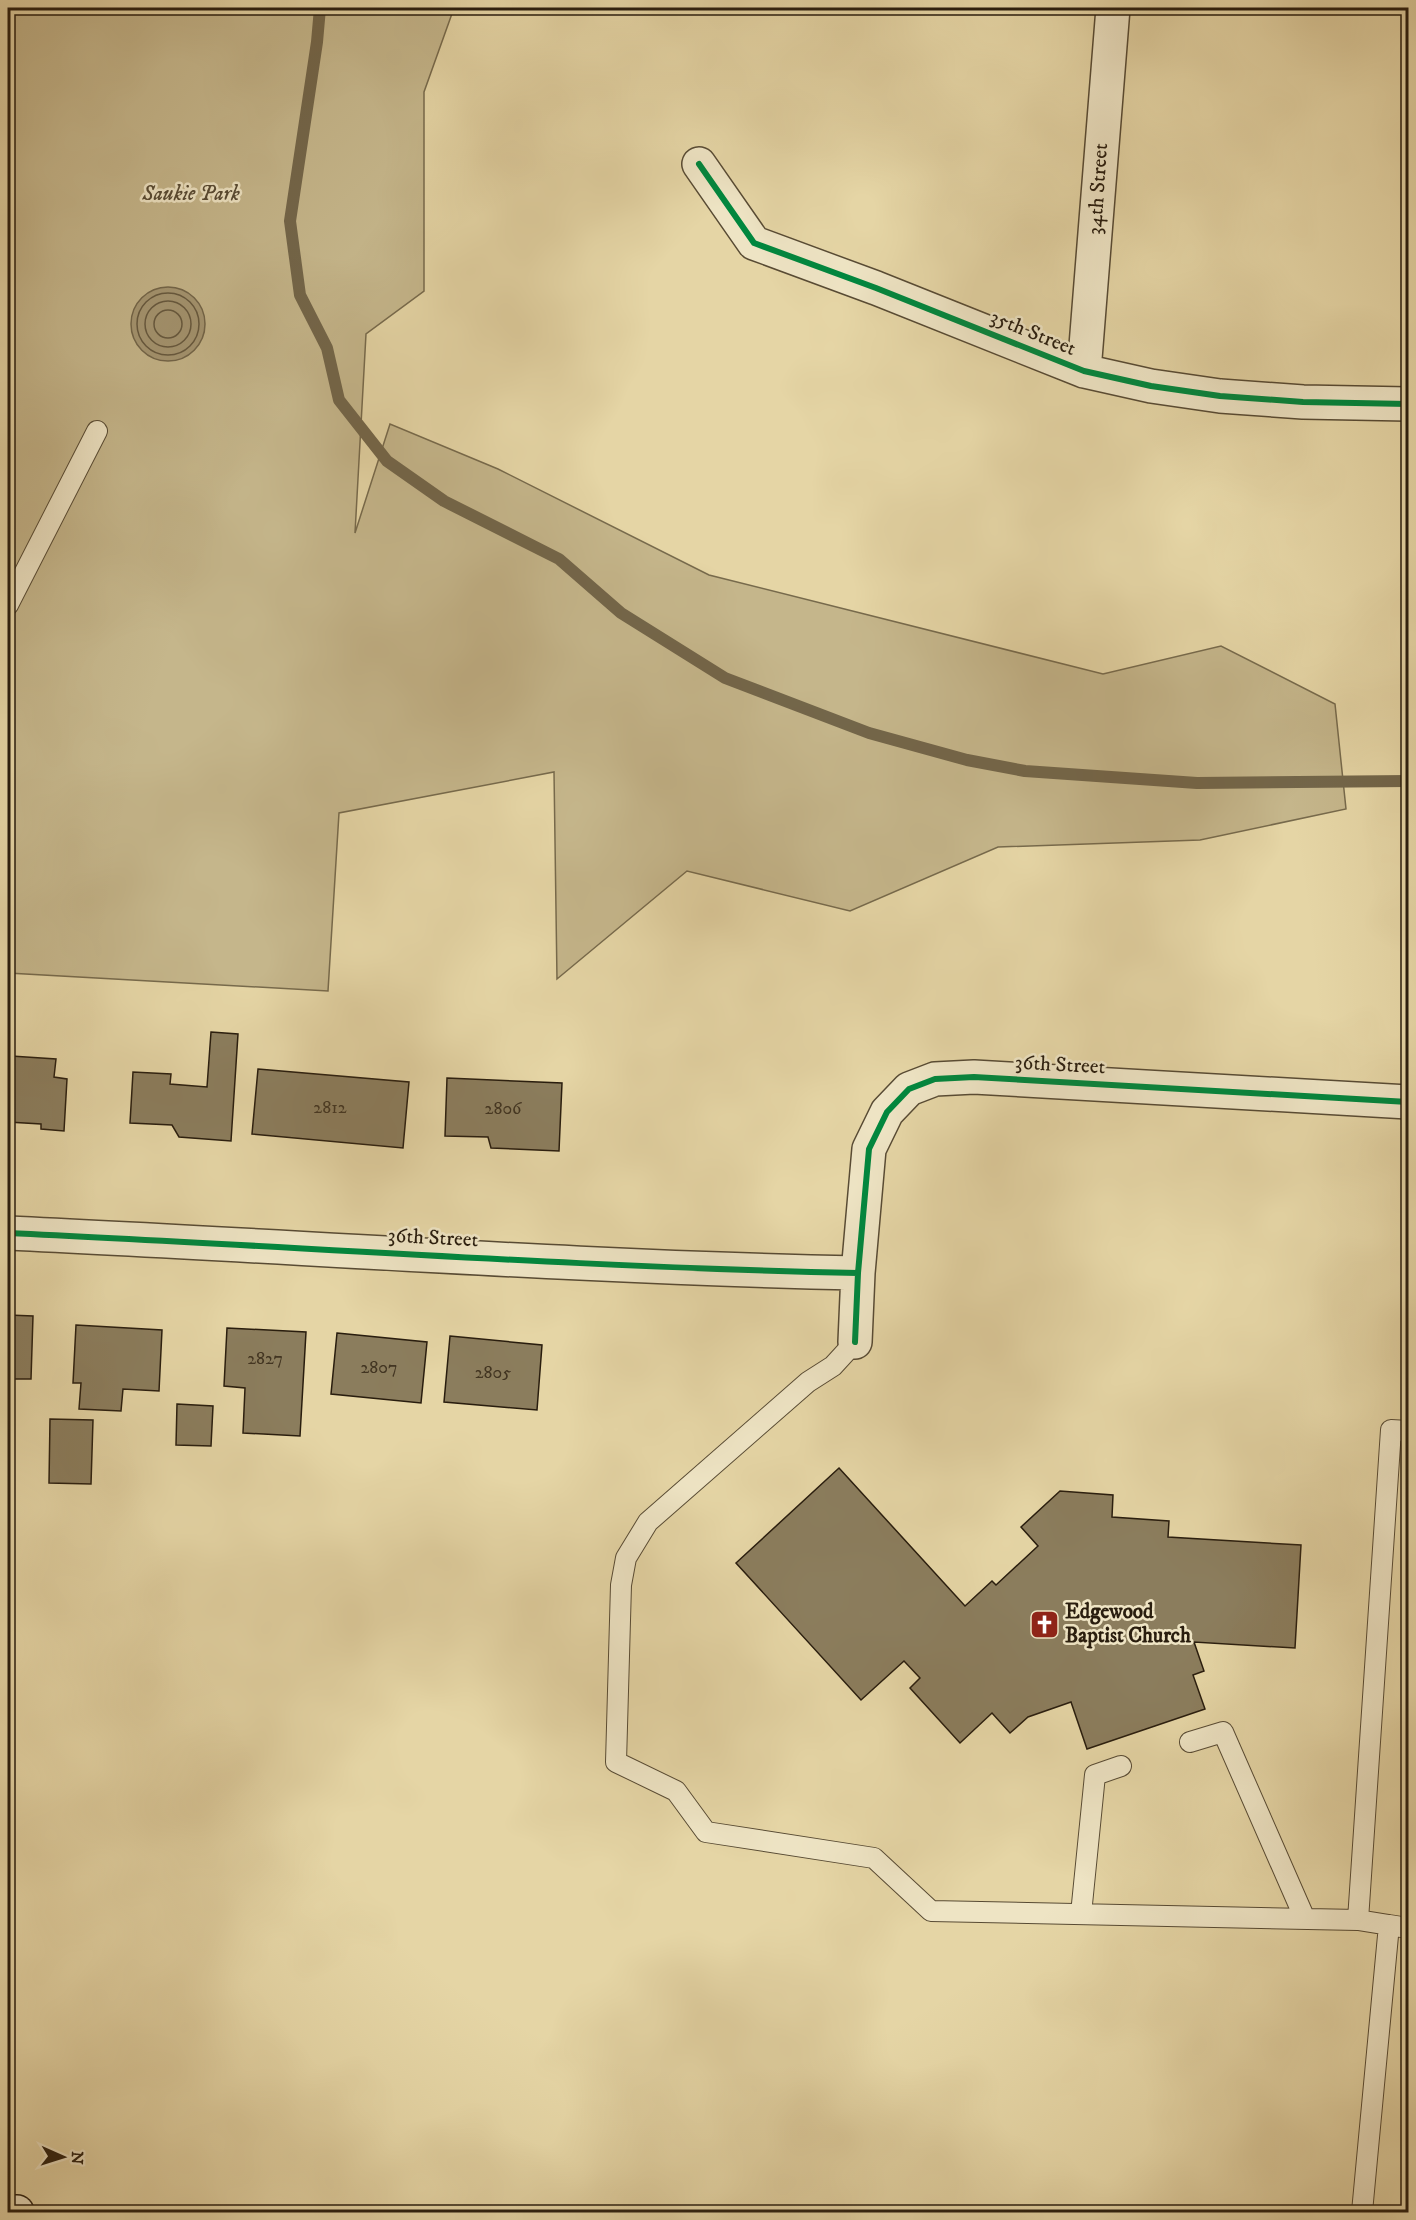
<svg xmlns="http://www.w3.org/2000/svg" width="1416" height="2220" viewBox="0 0 1416 2220" font-family="'IM FELL DW Pica',serif">
<style>
.green{fill:#c5b68b;stroke:#776a4c;stroke-width:1.5}
.water{fill:#a59672;stroke:#73664a;stroke-width:1.5}
.lines{fill:none;stroke-linecap:round;stroke-linejoin:round}
.shore{stroke:#675a40;stroke-width:1.5}
.stream{stroke:#73664a;stroke-width:12}
.building{fill:#8b7d5d;stroke:#291d0e;stroke-width:1.5}
.lane-casing{stroke:#584b34;stroke-width:22}
.street-casing{stroke:#584b34;stroke-width:36}
.secondary-casing{stroke:#291d0e;stroke-width:36}
.lane{stroke:#eee4c4;stroke-width:20}
.street{stroke:#eee4c4;stroke-width:33}
.secondary{stroke:#eee4c4;stroke-width:33}
.cycleway-casing{stroke:#eee4c4;stroke-width:10}
.cycleway{stroke:#00873e;stroke-width:6}
.labels{text-anchor:middle;dominant-baseline:central;stroke-width:5;stroke-linejoin:round;paint-order:stroke}
.number-label{font-size:18px;fill:#423522}
.street-label{font-size:21px;fill:#291d0e;stroke:#eee4c4}
.park-label{font-size:21px;font-style:italic;fill:#584b34;stroke:#eee4c4}
.poi-label{font-size:21px;font-weight:bold;fill:#291d0e;stroke:#eee4c4;text-anchor:start}
</style>
<rect width="100%" height="100%" fill="#e5d5a5"/>
<filter id="stains"><feTurbulence type="fractalNoise" baseFrequency=".00333" numOctaves="4"/><feColorMatrix values="0 0 0 0 .2 0 0 0 0 .09 0 0 0 0 .02 0 0 0 .5 -.17"/></filter>
<radialGradient id="worn" r=".72"><stop offset=".6" stop-color="#630" stop-opacity="0"/><stop offset="1" stop-color="#630" stop-opacity=".3"/></radialGradient>
<path class="green" d="M8,8H454L424,92V291L366,334L355,533L390,424L498,469L709,575L1103,674L1221,646L1335,704L1346,809L1200,840L998,847L850,911L687,871L557,979L554,772L339,813L328,991L8,973Z"/>
<path class="water" d="M131 324a37 37 0 1 1 74 0a37 37 0 1 1-74 0Z"/>
<g class="lines">
<path class="shore" d="M137 324a31 31 0 1 1 62 0a31 31 0 1 1-62 0Z
M145 324a23 23 0 1 1 46 0a23 23 0 1 1-46 0Z
M154 324a14 14 0 1 1 28 0a14 14 0 1 1-28 0Z"/>
<path class="stream" d="M320,8L317,42L290,221L300,295L327,348L339,400L387,461L444,501L559,559L621,613L725,678L869,733L967,760L1025,771L1197,783L1408,781"/>
</g>
<path class="building" d="M211,1032L238,1034L231,1141L179,1137L172,1125L130,1123L133,1072L171,1074L170,1084L207,1087Z
M11,1056L56,1059L54,1077L67,1079L64,1131L41,1129V1124L8,1122V1062Z
M258,1069L409,1082L403,1148L252,1134Z
M447,1078L562,1083L559,1151L491,1148L488,1137L445,1136Z
M8,1315L33,1316L31,1379H8Z
M76,1325L162,1330L159,1391L123,1389L121,1411L79,1409L81,1383H73Z
M227,1328L306,1332L300,1436L243,1433L245,1388L224,1386Z
M337,1333L427,1342L421,1403L331,1394Z
M450,1336L542,1345L537,1410L444,1402Z
M177,1404L213,1406L211,1446L176,1445Z
M50,1419L93,1420L91,1484L49,1483Z
M839,1468L965,1606L992,1581L996,1585L1038,1546L1021,1527L1060,1491L1113,1495L1112,1517L1169,1521L1168,1537L1301,1545L1295,1648L1194,1642L1204,1671L1193,1675L1205,1709L1087,1749L1071,1702L1028,1717L1010,1733L992,1713L960,1743L910,1688L920,1678L904,1661L861,1700L736,1563Z"/>
<g class="lines">
<defs>
<path id="lane" d="M8,605L97,431
M855,1342L833,1366L808,1382L648,1522L626,1558L621,1585L616,1762L676,1791L706,1832L874,1858L931,1911L1358,1920L1389,1925
M1190,1742L1223,1732L1305,1919
M1081,1914L1095,1775L1121,1766
M1358,1920L1391,1430L1408,1431
M1362,2212L1389,1925L1408,1928"/>
<path id="street" d="M699,164L754,243L876,288L1084,371L1151,386L1220,396L1303,402L1408,404
M1084,371L1113,8
M8,1233C291,1246 574,1267 858,1273
M855,1342L858,1273L869,1149L887,1112L909,1089L935,1079L974,1077L1408,1102"/>
<path id="secondary" d="M8,2212H17"/>
</defs>
<use href="#lane" class="lane-casing"/>
<use href="#street" class="street-casing"/>
<use href="#secondary" class="secondary-casing"/>
<use href="#lane" class="lane"/>
<use href="#street" class="street"/>
<use href="#secondary" class="secondary"/>
<defs>
<path id="cycleway" d="M699,164L754,243L876,288L1084,371L1151,386L1220,396L1303,402L1408,404
M8,1233C291,1246 574,1267 858,1273
M855,1342L858,1273L869,1149L887,1112L909,1089L935,1079L974,1077L1408,1102"/>
</defs>
<use href="#cycleway" class="cycleway-casing"/>
<use href="#cycleway" class="cycleway"/>
</g>
<defs>
<symbol id="church-square" viewBox="-11 -11 22 22"><rect x="-9" y="-9" width="18" height="18" rx="4" fill="#8f2418" stroke="#eee4c4"/><path d="M-1.2-6h2.4v3.5h3.3v2.4h-3.3V6h-2.4V-.1h-3.3v-2.4h3.3Z" fill="#fff"/></symbol>
</defs>
<g fill-rule="evenodd">
<use href="#church-square" x="1028" y="1608" width="33" height="33"/>
</g>
<g class="labels">
<g class="number-label">
<text x="330" y="1108">2812</text>
<text x="503" y="1109">2806</text>
<text x="265" y="1359">2827</text>
<text x="379" y="1368">2807</text>
<text x="493" y="1373">2805</text>
</g>
<g class="street-label">
<text transform="translate(1098 189) rotate(-86)">34th Street</text>
<text transform="translate(1033 333) rotate(22)">35th Street</text>
<text transform="translate(1060 1065) rotate(3)">36th Street</text>
<text transform="translate(433 1238) rotate(3)">36th Street</text>
</g>
<g class="park-label">
<text x="191" y="194">Saukie Park</text>
</g>
<g class="poi-label">
<text x="1065" y="1612">Edgewood<tspan x="1065" dy="24">Baptist Church</tspan></text>
</g>
</g>
<rect width="1416" height="2220" fill="none" stroke="#e5d5a5" stroke-width="30"/>
<rect x="9" y="9" width="1398" height="2202" fill="none" stroke="#291d0e" stroke-width="3"/>
<rect x="15" y="15" width="1386" height="2190" fill="none" stroke="#291d0e" stroke-width="1.5"/>
<g transform="translate(63 2157) rotate(93)" stroke="#eee4c4" stroke-width="4.5" paint-order="stroke">
<path d="M0-4.5L10 22L0 15L-10 22Z" fill="#291d0e"/>
<text y="-9" font-size="16" font-weight="bold" text-anchor="middle" fill="#291d0e">N</text>
</g>
<rect width="100%" height="100%" filter="url(#stains)"/>
<rect width="100%" height="100%" fill="url(#worn)"/>
</svg>
